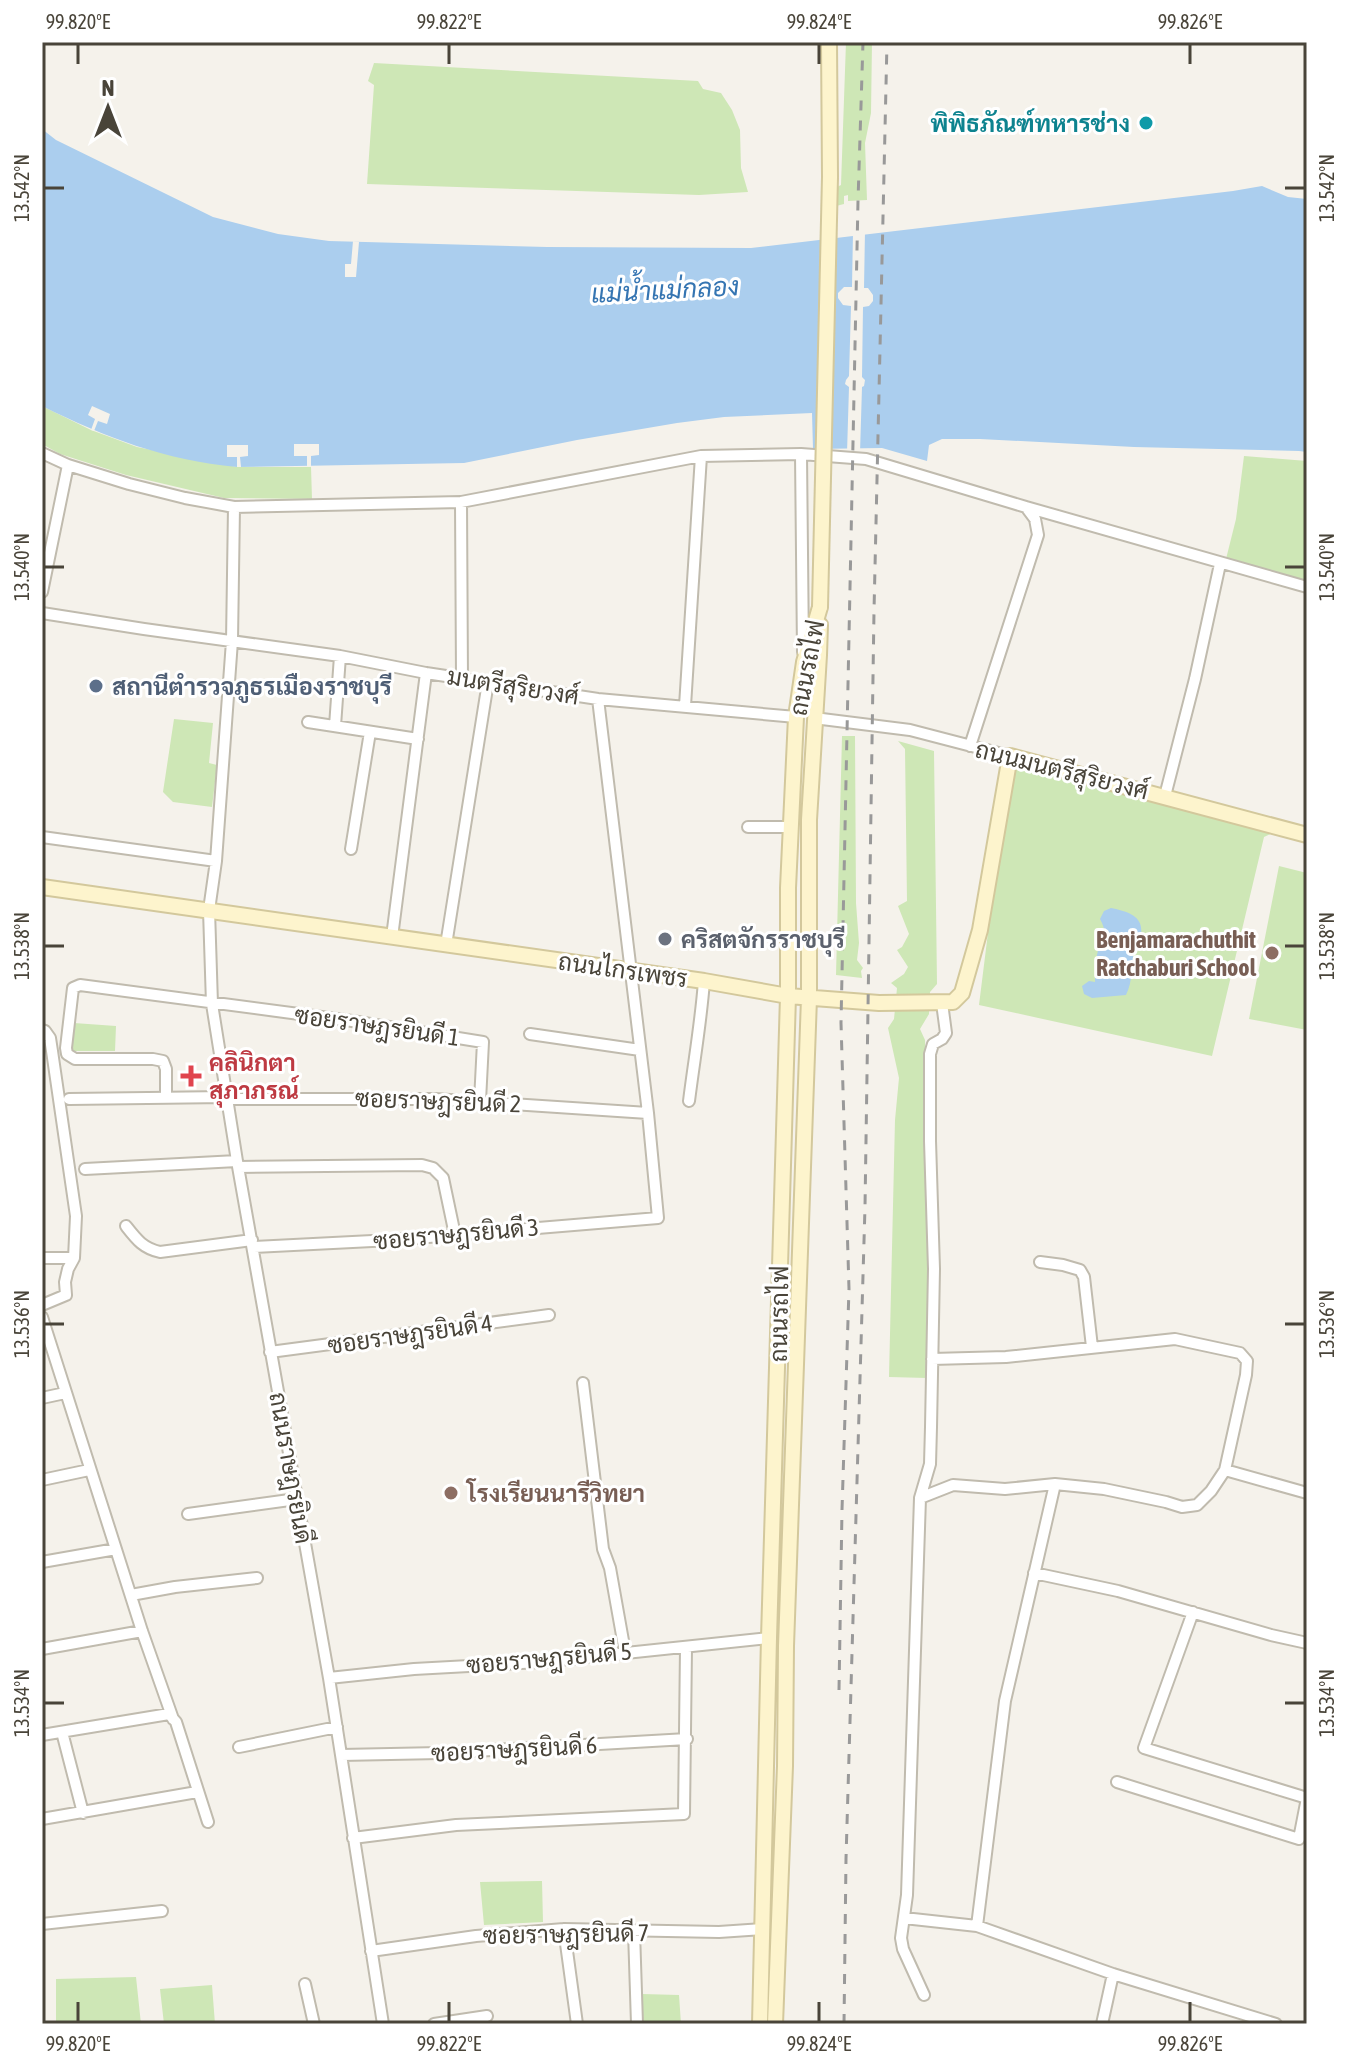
<svg xmlns="http://www.w3.org/2000/svg" width="1349" height="2066" viewBox="0 0 1349 2066" font-family="'Asap Condensed',Sarabun,sans-serif">
<style>
.green{fill:#cee7b6}
.water{fill:#abceee}
.pier{fill:#f5f2eb}
.lines{fill:none;stroke-linecap:round;stroke-linejoin:round}
.street-casing{stroke:#c0bbae;stroke-width:14}
.secondary-casing{stroke:#d3c89c;stroke-width:18}
.street{stroke:#fff;stroke-width:10}
.secondary{stroke:#fdf4cd;stroke-width:14}
.rail{stroke:#999;stroke-width:3;stroke-dasharray:10 10;stroke-linecap:butt}
.secondary-bridge-casing{stroke:#d3c89c;stroke-width:18;stroke-linecap:butt}
.secondary-bridge{stroke:#fdf4cd;stroke-width:14}
.ticks{fill:none;stroke:#494439;stroke-width:3}
.culture-dot{fill:#0f9aa8;stroke:#fff;stroke-width:3}
.service-dot{fill:#5c6f8a;stroke:#fff;stroke-width:3}
.worship-dot{fill:#6b7280;stroke:#fff;stroke-width:3}
.education-dot{fill:#8d6e63;stroke:#fff;stroke-width:3}
.health-dot{fill:#e0444e;stroke:#fff;stroke-width:3}
.labels{text-anchor:middle;dominant-baseline:central;stroke-width:6;stroke-linejoin:round;paint-order:stroke}
.culture-label{font-size:24px;font-weight:bold;fill:#0d838f;stroke:#fff;text-anchor:end}
.street-label{font-size:24px;fill:#494439;stroke:#fff}
.service-label{font-size:24px;font-weight:bold;fill:#4e5e75;stroke:#fff;text-anchor:start}
.worship-label{font-size:24px;font-weight:bold;fill:#5b616d;stroke:#fff;text-anchor:start}
.education-label{font-size:24px;font-weight:bold;fill:#785e54;stroke:#fff;text-anchor:end}
.health-label{font-size:24px;font-weight:bold;fill:#be3a42;stroke:#fff;text-anchor:start}
.water-label{font-size:26px;font-style:italic;fill:#3575b2;stroke:#fff}
.neatline{fill:none;stroke:#494439;stroke-width:3}
.ticks-label{font-size:20px;text-anchor:middle;fill:#494439}
</style>
<rect width="100%" height="100%" fill="#f5f2eb"/>
<path class="green" d="M846,42H872L871,113L865,143L867,200L848,201V195L844,196V204L836,206L837,187L841,185Z
M374,63L698,81L703,89L721,93L732,110L740,130L741,168L748,192L699,195L367,184L374,85L368,81Z
M42,406L91,430L137,447L237,467H311L312,499L224,498L126,475L60,454L42,444Z
M1244,456L1307,461V582L1226,559L1236,519Z
M174,719L213,723L209,763L217,765L212,807L173,802L163,792Z
M842,736H855L856,903L859,943L857,960L863,968L861,971L862,978L836,975Z
M898,741L934,751L937,984L930,992L929,1014L920,1029L925,1040L929,1292L927,1378L889,1377L895,1120L899,1078L888,1028L894,1019L897,988L891,983L904,974L908,967L897,950L902,947L909,934L898,906L907,901L905,749Z
M1010,756L1283,828L1264,837L1212,1056L979,1005Z
M1279,866L1307,873V1030L1249,1019Z
M74,1023L116,1026L115,1051H71Z
M542,1881L543,1922L484,1925L480,1882Z
M136,1977L141,2024H56V1979Z
M212,1985L215,2024H164L160,1989Z
M642,1994L679,1995L681,2024H643Z"/>
<path class="water" d="M42,129L56,140L213,217L278,234L329,241L547,247L751,248L1233,191L1262,186L1288,197L1307,199V452L1299,451L1134,447L980,439H942L929,445L927,461L882,448L813,449L812,413L724,417L677,423L577,440L464,463L237,467C164,460 107,438 42,406Z
M1111,908C1125,911 1144,915 1141,934C1140,940 1135,945 1134,951C1131,967 1133,981 1126,995L1092,998L1084,994L1082,986L1089,981L1095,982C1095,973 1095,964 1097,955C1100,938 1110,937 1100,919L1104,911Z"/>
<path class="pier" d="M865,231L864,288H868L873,295V301L869,306L863,307L862,377L865,380L864,386L862,387L860,453H847L849,387L845,384L846,380L849,376L851,306L843,305L838,298V293L844,287H852L853,232Z
M353,241L359,242L356,277H345V264H351Z
M92,406L110,414L107,424L98,421L94,431L91,430L95,419L88,415Z
M294,444H319V455L311,456V467H307V456H294Z
M227,445H248V456L240,457L241,467H237V457H227Z"/>
<g class="lines">
<defs>
<path id="street" d="M42,453L68,465L129,484L185,498L234,507L461,502L701,456L801,454L866,459L1026,507L1035,519L1038,535L970,746
M801,454L803,652
M461,502L462,678
M234,507L232,641L216,861L209,910L212,1004L237,1161L329,1678L383,2024
M1026,507L1307,587
M42,592L68,465
M42,613L144,629L340,656L426,673L598,699L796,717
M685,706L701,456
M814,718L910,730L1010,756
M308,722L418,739
M335,726L340,656
M1165,796L1195,679L1220,564
M748,827H791
M42,837L216,861
M351,849L370,732
M392,937L426,673
M446,945L488,682
M42,1030L45,1031L50,1038L52,1051L76,1216L74,1258L68,1269L65,1282L66,1295L42,1305
M530,1034L640,1050
M166,1097V1069L163,1061L153,1059H75L67,1054L66,1048L73,988L80,985L352,1021L483,1042L480,1101
M69,1099L226,1097
M227,1099H435L648,1113
M689,1101C694,1061 701,1022 704,981
M238,1167L422,1165L433,1168L443,1178L455,1235
M85,1169L237,1161
M126,1226C137,1240 143,1248 160,1252L252,1240
M254,1247L392,1240L658,1218L648,1113L598,699
M42,1258H74
M1040,1262L1063,1265L1080,1270L1084,1277L1092,1347
M42,1317L142,1631L173,1719
M270,1352L549,1315
M583,1383L603,1549L610,1568L625,1652
M42,1398L65,1393
M1225,1470L1307,1493
M42,1480L89,1470
M920,1498L953,1485L1005,1489L1055,1484L1104,1489L1166,1502L1182,1507L1197,1505L1211,1491L1225,1470L1246,1375L1247,1361L1240,1353L1175,1339L1006,1357L932,1359
M188,1514L297,1499
M42,1562L116,1549
M1034,1573L1118,1591L1271,1635L1307,1643
M131,1595L175,1587L257,1578
M1193,1612L1144,1748L1307,1798
M42,1649L142,1631
M329,1678L414,1669L540,1662L769,1638
M62,1732L83,1813
M42,1735L169,1714L176,1722L208,1822
M239,1747L337,1727
M341,1755L440,1753L687,1739
M1117,1782L1299,1839L1307,1798
M42,1819L197,1792
M353,1838L456,1825L684,1814L686,1648
M904,1918L977,1926L1113,1974L1276,2024
M42,1924L162,1911
M977,1926L1005,1701L1055,1484
M564,1929L577,2024
M634,1931L637,2024
M371,1951L476,1936L564,1929L719,1932L763,1929
M305,1984L314,2024
M924,1995L903,1949L901,1938L907,1895L920,1498L930,1464L931,1427L934,1269L930,1141V1054L933,1044L942,1039L946,1033L942,1003
M434,2024L487,2016
M1102,2024L1113,1974"/>
<path id="secondary" d="M829,42L830,177
M42,887L704,981L788,996L879,1003L953,1002L962,993L980,930L1010,756L1307,835
M760,2024L769,1638L788,996V888L796,717L804,662L820,607
M775,2024L785,1766L786,1646L809,998V820L819,655L820,625"/>
</defs>
<use href="#street" class="street-casing"/>
<use href="#secondary" class="secondary-casing"/>
<use href="#street" class="street"/>
<use href="#secondary" class="secondary"/>
<path class="rail" d="M839,1690L842,1510L849,1289L841,1023L858,201L863,42
M844,2024L846,1859L865,1207L874,611L887,42"/>
<defs>
<path id="secondary-bridge" d="M820,607L830,177"/>
</defs>
<use href="#secondary-bridge" class="secondary-bridge-casing"/>
<use href="#secondary-bridge" class="secondary-bridge"/>
</g>
<path class="ticks" d="M78,44V64M449,44V64M819,44V64M1190,44V64M44,188H64M1285,188H1305M44,567H64M1285,567H1305M44,946H64M1285,946H1305M44,1324H64M1285,1324H1305M44,1703H64M1285,1703H1305M78,2002V2022M449,2002V2022M819,2002V2022M1190,2002V2022"/>
<circle class="culture-dot" cx="1146" cy="123" r="8"/>
<circle class="service-dot" cx="96" cy="686" r="8"/>
<circle class="worship-dot" cx="665" cy="939" r="8"/>
<g class="education-dot">
<circle cx="1272" cy="953" r="8"/>
<circle cx="451" cy="1493" r="8"/>
</g>
<path class="health-dot" d="M187 1064h8v8h8v8h-8v8h-8v-8h-8v-8h8z"/>
<g class="labels">
<g class="culture-label">
<text x="1130" y="123">พิพิธภัณฑ์ทหารช่าง</text>
</g>
<g class="street-label">
<text transform="translate(807 668) rotate(-79)">ถนนรถไฟ</text>
<text transform="translate(513 686) rotate(9)">มนตรีสุริยวงศ์</text>
<text transform="translate(1062 770) rotate(14)">ถนนมนตรีสุริยวงศ์</text>
<text transform="translate(623 970) rotate(8)">ถนนไกรเพชร</text>
<text transform="translate(377 1026) rotate(8)">ซอยราษฎรยินดี 1</text>
<text transform="translate(438 1101) rotate(2)">ซอยราษฎรยินดี 2</text>
<text transform="translate(456 1234) rotate(-5)">ซอยราษฎรยินดี 3</text>
<text transform="translate(779 1314) rotate(-89)">ถนนรถไฟ</text>
<text transform="translate(410 1334) rotate(-8)">ซอยราษฎรยินดี 4</text>
<text transform="translate(291 1468) rotate(80)">ถนนราษฎรยินดี</text>
<text transform="translate(549 1658) rotate(-5)">ซอยราษฎรยินดี 5</text>
<text transform="translate(514 1749) rotate(-3)">ซอยราษฎรยินดี 6</text>
<text transform="translate(566 1934) rotate(-1)">ซอยราษฎรยินดี 7</text>
</g>
<g class="service-label">
<text x="112" y="686">สถานีตำรวจภูธรเมืองราชบุรี</text>
</g>
<g class="worship-label">
<text x="681" y="939">คริสตจักรราชบุรี</text>
</g>
<g class="education-label">
<text x="1256" y="939">Benjamarachuthit<tspan x="1256" dy="28">Ratchaburi School</tspan></text>
<text x="467" y="1493" text-anchor="start">โรงเรียนนารีวิทยา</text>
</g>
<g class="health-label">
<text x="209" y="1062">คลินิกตา<tspan x="209" dy="28">สุภาภรณ์</tspan></text>
</g>
<g class="water-label">
<text transform="translate(665 290) rotate(-3)">แม่น้ำแม่กลอง</text>
</g>
</g>
<rect width="1349" height="2066" fill="none" stroke="#ffffff" stroke-width="88"/>
<g transform="translate(108 108)" stroke="#ffffff" stroke-width="6" paint-order="stroke">
<path d="M0-6L14 30L0 20L-14 30Z" fill="#494439"/>
<text y="-12" font-size="22" font-weight="bold" text-anchor="middle" fill="#494439">N</text>
</g>
<rect x="44" y="44" width="1261" height="1978" class="neatline"/>
<g class="ticks-label">
<text x="78" y="29">99.820°E</text>
<text x="449" y="29">99.822°E</text>
<text x="819" y="29">99.824°E</text>
<text x="1190" y="29">99.826°E</text>
<text transform="translate(22 188) rotate(-90)" y="7">13.542°N</text>
<text transform="translate(1327 188) rotate(-90)" y="7">13.542°N</text>
<text transform="translate(22 567) rotate(-90)" y="7">13.540°N</text>
<text transform="translate(1327 567) rotate(-90)" y="7">13.540°N</text>
<text transform="translate(22 946) rotate(-90)" y="7">13.538°N</text>
<text transform="translate(1327 946) rotate(-90)" y="7">13.538°N</text>
<text transform="translate(22 1324) rotate(-90)" y="7">13.536°N</text>
<text transform="translate(1327 1324) rotate(-90)" y="7">13.536°N</text>
<text transform="translate(22 1703) rotate(-90)" y="7">13.534°N</text>
<text transform="translate(1327 1703) rotate(-90)" y="7">13.534°N</text>
<text x="78" y="2051">99.820°E</text>
<text x="449" y="2051">99.822°E</text>
<text x="819" y="2051">99.824°E</text>
<text x="1190" y="2051">99.826°E</text>
</g>
</svg>
